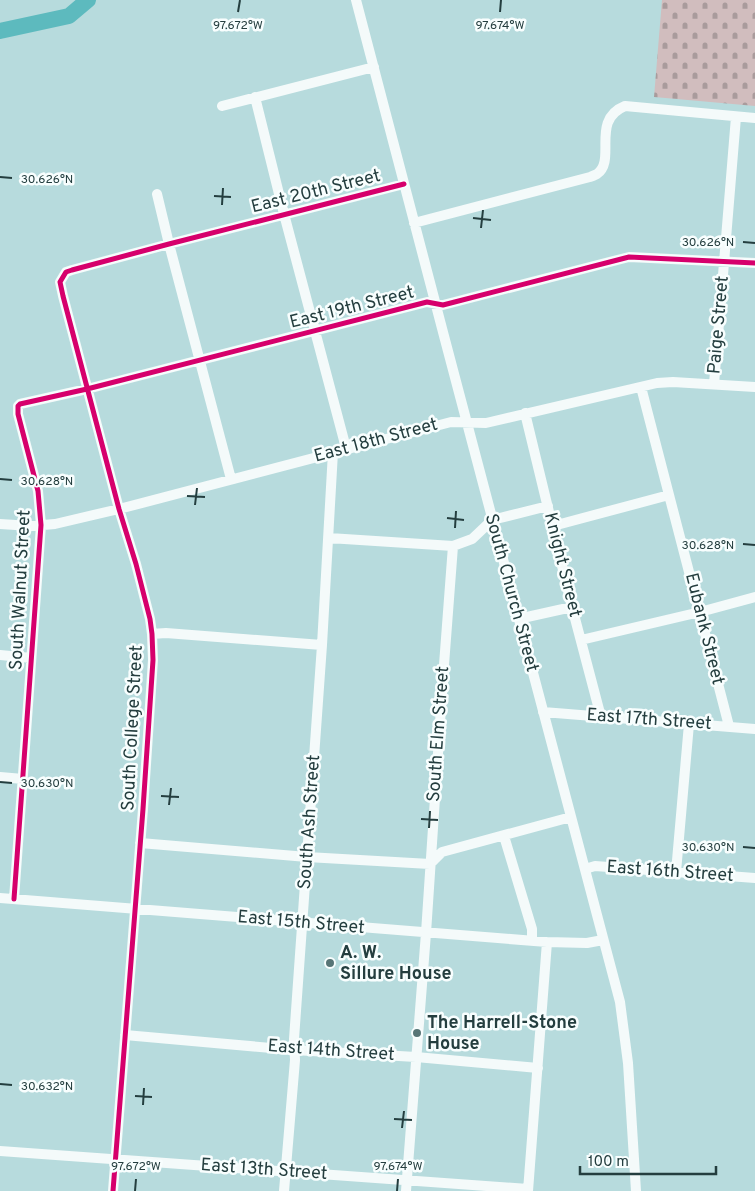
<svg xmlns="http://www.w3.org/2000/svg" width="755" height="1191" viewBox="0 0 755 1191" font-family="Overpass,sans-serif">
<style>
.cemetery{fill:url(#cemetery-stones)}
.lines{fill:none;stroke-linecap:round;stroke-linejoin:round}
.river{stroke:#5dbabe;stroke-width:16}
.minor{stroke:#f4fafa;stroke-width:10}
.cycleway-casing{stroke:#f8fefe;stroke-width:8}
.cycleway{stroke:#d6006c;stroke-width:5}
.ticks{fill:none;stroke:#243e3f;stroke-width:2}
.poi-dot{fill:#577576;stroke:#f8fefe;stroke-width:2}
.labels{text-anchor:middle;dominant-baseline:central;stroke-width:5;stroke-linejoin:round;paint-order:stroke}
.street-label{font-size:18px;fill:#243e3f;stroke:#f8fefe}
.poi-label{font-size:18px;font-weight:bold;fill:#243e3f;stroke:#f8fefe;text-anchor:start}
.ticks-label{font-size:12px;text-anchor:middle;fill:#243e3f;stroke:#f8fefe;stroke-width:5;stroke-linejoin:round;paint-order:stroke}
</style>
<defs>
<pattern id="cemetery-stones" width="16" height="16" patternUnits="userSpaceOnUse" patternTransform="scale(1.25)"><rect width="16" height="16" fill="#d1bdbe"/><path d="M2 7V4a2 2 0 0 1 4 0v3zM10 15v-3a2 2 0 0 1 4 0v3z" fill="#a99b9c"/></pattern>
</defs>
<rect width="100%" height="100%" fill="#b7dbdd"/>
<path class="cemetery" d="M662,0H755V106L654,97Z"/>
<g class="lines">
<path class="river" d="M0,31L69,16L88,0"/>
<path class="minor" d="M356,0C444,334 530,669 620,1002L628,1063L636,1191
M255,97L284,214L346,448
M222,106L374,67
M157,194L169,244L231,479
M414,223L590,177C593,176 595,175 597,174C617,160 590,120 625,106L755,118
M714,384L736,117
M641,387L729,726
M525,413L572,607L601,717
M0,524L31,526L55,524L119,509L451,422L486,423L657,383L673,382L755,387
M553,526L669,495
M329,538L453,546L472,539L492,520L548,506
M518,619L572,607
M152,634L166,633L322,645
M581,640L700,612L755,597
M0,655L31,658
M543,712L755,729
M0,777L23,779
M504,836L532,929V940
M140,843L307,857L430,864L442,852L571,817
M585,869L595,866L755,878
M676,872L689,724
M0,898L547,942L587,943L603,940
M14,899L41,525L38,491L18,414V406L20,404L87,389L427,302L443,305L629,257L755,263
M125,1035L294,1050L416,1057L538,1068
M0,1151L528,1189
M113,1191L143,809L153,660L152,634L150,619L136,564L119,509L63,296L60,282L66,272L72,270L169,244L404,184
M284,1191L295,1060L294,1039L322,645L333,452
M406,1191L426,933L443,678L453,546
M528,1191L547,942"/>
<defs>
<path id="cycleway" d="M14,899L41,525L38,491L18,414V406L20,404L87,389L427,302L443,305L629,257L755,263
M113,1191L143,809L153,660L152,634L150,619L136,564L119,509L63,296L60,282L66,272L72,270L169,244L404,184"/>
</defs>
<use href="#cycleway" class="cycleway-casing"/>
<use href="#cycleway" class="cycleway"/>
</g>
<path class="ticks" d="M238,12L240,0M500,12L501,0M0,177L12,178M214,196L231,197M222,205L223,188M473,218L491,220M481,228L483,210M743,242L755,243M0,479L12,480M187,496L205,497M195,505L197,488M447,518L464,520M455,528L456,511M743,544L755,545M0,782L12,783M161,796L179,797M169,805L171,788M421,819L438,820M429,828L430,811M743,847L755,848M0,1084L12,1085M135,1096L152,1097M143,1105L144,1088M394,1119L412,1120M402,1128L404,1111M135,1191L136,1179M397,1191L398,1179"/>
<g class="poi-dot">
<circle cx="330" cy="963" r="5"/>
<circle cx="417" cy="1033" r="5"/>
</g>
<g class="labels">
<g class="street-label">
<text transform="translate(316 192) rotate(-14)">East 20th Street</text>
<text transform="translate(352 308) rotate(-14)">East 19th Street</text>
<text transform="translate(719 325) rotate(-85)">Paige Street</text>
<text transform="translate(376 441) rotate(-15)">East 18th Street</text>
<text transform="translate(562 565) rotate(76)">Knight Street</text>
<text transform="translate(21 590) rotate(-87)">South Walnut Street</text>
<text transform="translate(511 593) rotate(75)">South Church Street</text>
<text transform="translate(704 629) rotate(76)">Eubank Street</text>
<text transform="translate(649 720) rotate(4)">East 17th Street</text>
<text transform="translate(133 728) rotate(-87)">South College Street</text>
<text transform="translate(439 734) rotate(-86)">South Elm Street</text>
<text transform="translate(310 822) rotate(-86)">South Ash Street</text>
<text transform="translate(670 872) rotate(4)">East 16th Street</text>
<text transform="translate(301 923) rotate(5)">East 15th Street</text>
<text transform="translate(331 1051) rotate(4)">East 14th Street</text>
<text transform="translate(264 1170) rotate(4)">East 13th Street</text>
</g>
<g class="poi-label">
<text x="340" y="953">A. W.<tspan x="340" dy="21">Sillure House</tspan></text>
<text x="427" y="1023">The Harrell-Stone<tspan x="427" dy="21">House</tspan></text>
</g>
</g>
<g class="ticks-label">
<text x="238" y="29">97.672°W</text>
<text x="500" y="29">97.674°W</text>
<text x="47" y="183">30.626°N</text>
<text x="708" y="246">30.626°N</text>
<text x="47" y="485">30.628°N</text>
<text x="708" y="549">30.628°N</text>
<text x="47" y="787">30.630°N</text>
<text x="708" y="851">30.630°N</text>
<text x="47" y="1090">30.632°N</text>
<text x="136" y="1170">97.672°W</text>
<text x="398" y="1170">97.674°W</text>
</g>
<path d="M580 1166v8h136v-8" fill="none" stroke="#243e3f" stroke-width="2.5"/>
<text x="588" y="1166" font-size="15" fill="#243e3f" stroke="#f8fefe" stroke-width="4" paint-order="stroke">100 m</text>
</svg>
